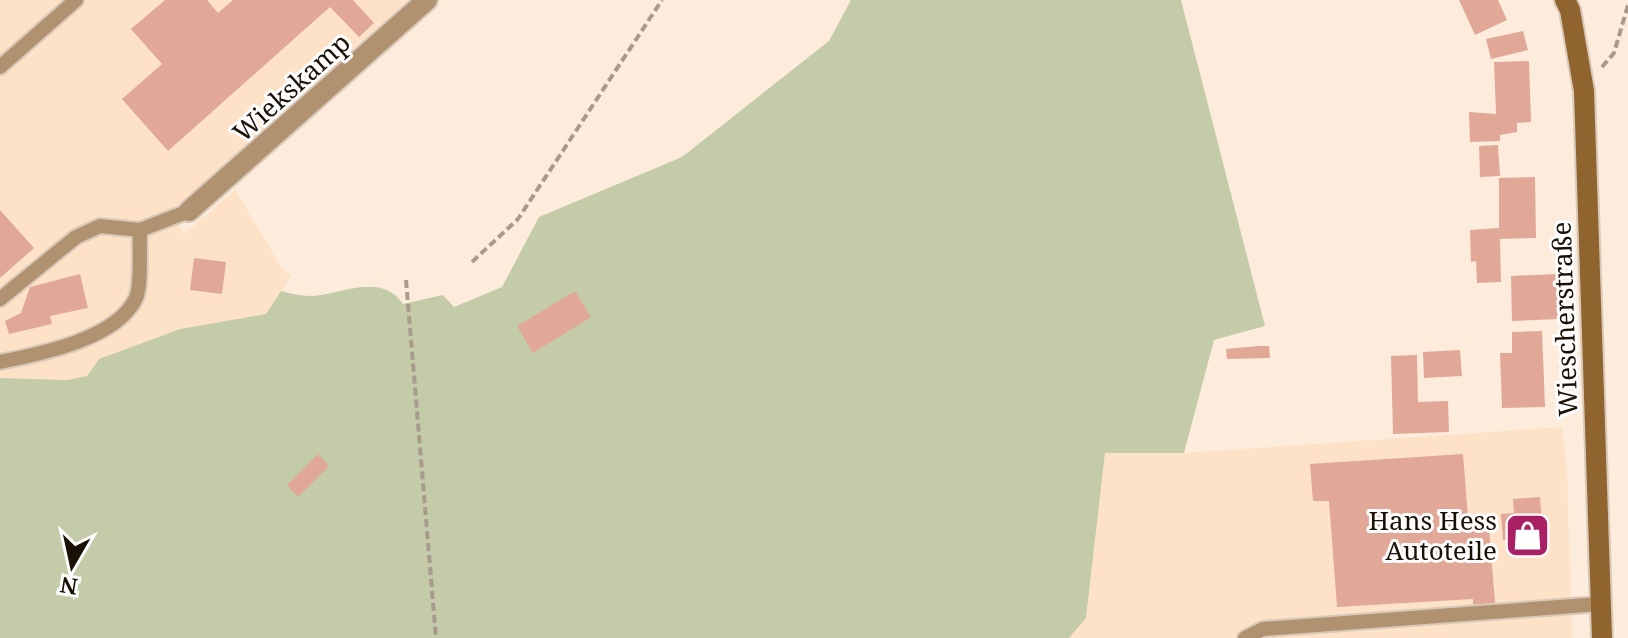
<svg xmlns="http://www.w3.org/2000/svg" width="1628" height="638" viewBox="0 0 1628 638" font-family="'Noto Serif',serif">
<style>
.built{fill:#fde2c7}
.green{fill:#c3cba9}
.building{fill:#e1a897}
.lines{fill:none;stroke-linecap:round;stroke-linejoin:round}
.lane-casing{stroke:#d9c9ba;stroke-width:18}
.street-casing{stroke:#d9c9ba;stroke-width:24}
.secondary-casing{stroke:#d9c9ba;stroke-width:24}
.path{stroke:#a89a8c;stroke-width:4;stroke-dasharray:8 4;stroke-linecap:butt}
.lane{stroke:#b09270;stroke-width:14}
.street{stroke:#b09270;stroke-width:20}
.secondary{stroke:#8f642e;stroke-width:20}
.labels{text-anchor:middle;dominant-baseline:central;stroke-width:6;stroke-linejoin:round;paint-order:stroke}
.street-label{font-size:26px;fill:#191006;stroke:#fdfdfd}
.poi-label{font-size:26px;fill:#191006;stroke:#fdfdfd;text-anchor:end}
</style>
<rect width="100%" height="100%" fill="#fdecdc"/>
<path class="built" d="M0,0H408L172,210L184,234L235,190L280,265L291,276L266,314L180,329L99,359L87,376L67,380L0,378Z
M1562,427L1567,470L1572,638H1069L1086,618L1105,453H1184Z"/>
<path class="green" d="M851,0H1181L1265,326L1214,340L1184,453H1105L1086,618L1069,638H0V378L67,380L87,376L99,359L180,329L266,314L281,291C292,294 302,296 313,296C342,294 382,272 403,304L443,295L454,307L502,287L539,217L682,157L829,41Z"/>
<path class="building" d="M165,0H207L218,13L233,0H353L374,23L359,37L330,7L168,151L122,99L162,64L131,29Z
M1459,0H1498L1507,20L1475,35Z
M1523,31L1528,50L1491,59L1486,39Z
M1529,61L1531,122L1517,123V132L1500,135V141L1470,142L1469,112L1496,114L1494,62Z
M1498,145L1500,176L1480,177L1479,146Z
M1535,177L1536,238L1500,239L1501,282L1477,283L1476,261L1471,262L1470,230L1499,228V178Z
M0,210L34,248L0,278Z
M194,258L226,262L222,294L190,290Z
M80,274L88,308L50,316L52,324L9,334L5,321L21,313L30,287Z
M1557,274L1559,319L1512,321L1511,276Z
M575,291L591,317L533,353L517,326Z
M1542,331L1545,407L1502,408L1500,353H1512V332Z
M1259,346H1269L1270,358L1227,359L1226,349Z
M1460,350L1462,376L1424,378L1423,352Z
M1417,355L1418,402L1448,401L1449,432L1393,434L1391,356Z
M318,454L329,466L298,497L287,485Z
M1463,454L1468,517L1488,516L1495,603L1473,605V599L1337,607L1329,501H1313L1310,464Z
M1540,497L1544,549L1520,551L1519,539L1503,540L1501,514L1514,513L1513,499Z"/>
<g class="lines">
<defs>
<path id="lane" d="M0,67L76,0
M0,299L76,237L100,226L140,230L189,211
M0,362C40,354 117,339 136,298C142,285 139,246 140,230
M1245,638L1263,629L1600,604"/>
<path id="street" d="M189,211L427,0"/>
<path id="secondary" d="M1565,0L1570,10L1584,91L1602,638"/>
</defs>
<use href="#lane" class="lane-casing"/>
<use href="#street" class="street-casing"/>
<use href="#secondary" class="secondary-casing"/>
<path class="path" d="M1602,67L1614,53L1628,5
M472,262L518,219L662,0
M406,280L436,638"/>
<use href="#lane" class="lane"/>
<use href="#street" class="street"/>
<use href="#secondary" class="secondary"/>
</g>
<defs>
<symbol id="shop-square" viewBox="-11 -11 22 22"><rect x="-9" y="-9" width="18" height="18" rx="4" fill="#a92065" stroke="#fdfdfd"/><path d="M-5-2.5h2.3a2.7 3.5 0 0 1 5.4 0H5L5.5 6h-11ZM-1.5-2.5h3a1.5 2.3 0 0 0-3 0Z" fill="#fff"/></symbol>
</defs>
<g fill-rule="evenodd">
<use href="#shop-square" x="1502" y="510" width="51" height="51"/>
</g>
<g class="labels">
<g class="street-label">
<text transform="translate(291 87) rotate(-42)">Wiekskamp</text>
<text transform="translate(1564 319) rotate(-92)">Wiescherstraße</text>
</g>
<g class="poi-label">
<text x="1497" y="520">Hans Hess<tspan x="1497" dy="30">Autoteile</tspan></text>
</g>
</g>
<g transform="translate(72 566) rotate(189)" stroke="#fdfdfd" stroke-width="6" paint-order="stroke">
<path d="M0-6L14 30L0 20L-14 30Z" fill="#191006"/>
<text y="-12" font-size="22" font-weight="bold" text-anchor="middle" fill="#191006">N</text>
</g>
</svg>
